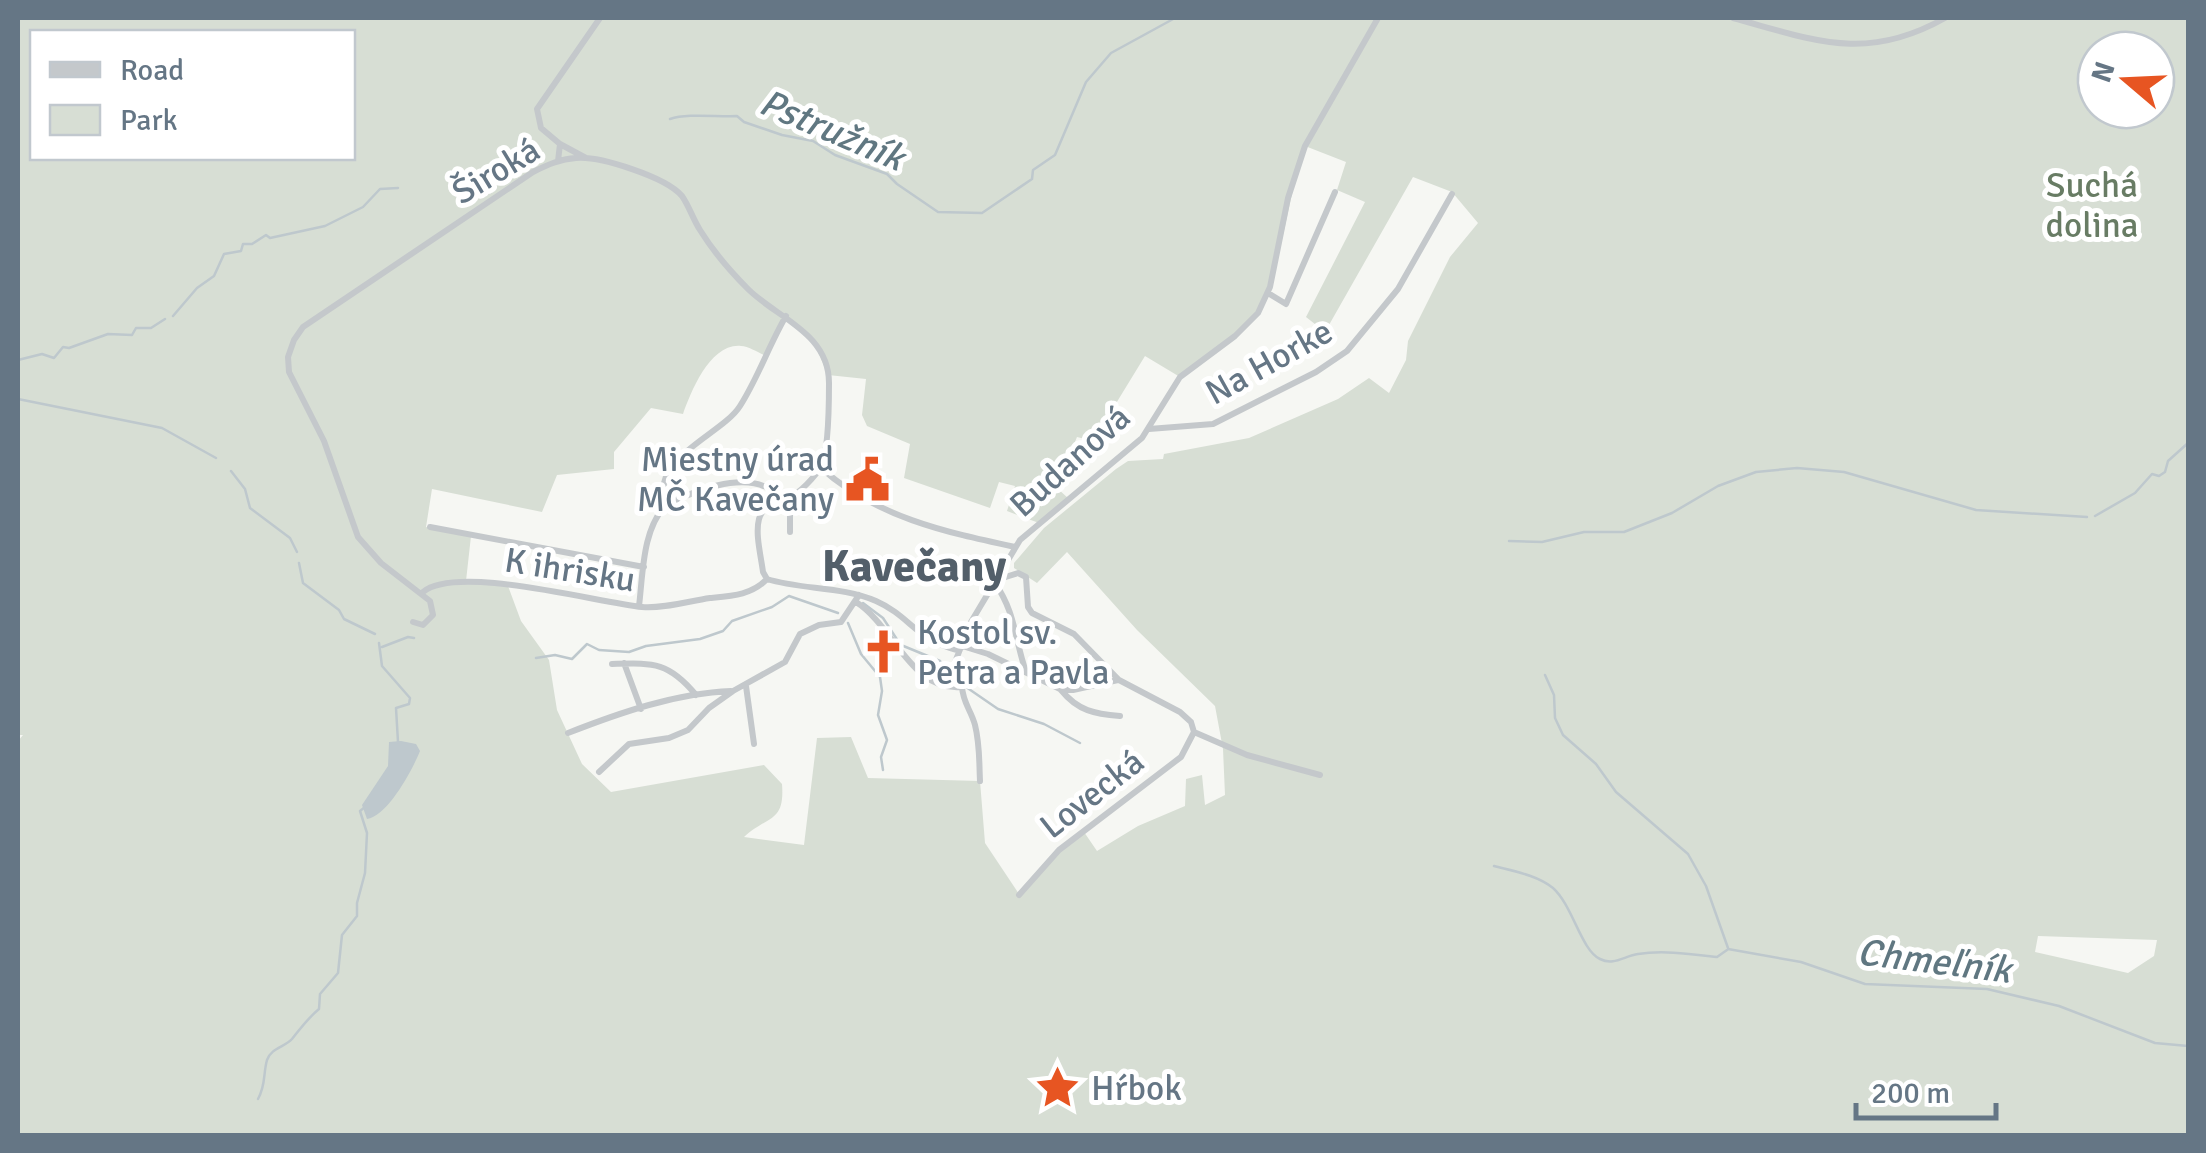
<svg xmlns="http://www.w3.org/2000/svg" width="2206" height="1153" viewBox="0 0 2206 1153" font-family="Signika,sans-serif">
<style>
.green{fill:#d7ded4;fill-rule:evenodd}
.water{fill:#bec8cd}
.lines{fill:none;stroke-linecap:round;stroke-linejoin:round}
.stream{stroke:#bec8cd;stroke-width:2.5}
.minor{stroke:#c4c8cb;stroke-width:6}
.labels{text-anchor:middle;dominant-baseline:central;stroke-width:10;stroke-linejoin:round;paint-order:stroke}
.street-label{font-size:35px;fill:#657685;stroke:#fff}
.park-label{font-size:35px;fill:#687c64;stroke:#fff}
.poi-label{font-size:35px;fill:#657685;stroke:#fff;text-anchor:start}
.water-label{font-size:38px;font-style:italic;fill:#607781;stroke:#fff}
.district-label{font-size:45px;font-weight:bold;fill:#535f6a;stroke:#fff}
</style>
<rect width="100%" height="100%" fill="#f6f7f3"/>
<path class="green" d="M18,18H2188V1135H18V741L23,735H18ZM32,32H352V158H32ZM2096,50H2156V110H2096ZM1305,146L1346,162L1337,190L1365,202L1306,317L1325,332L1413,177L1452,192L1478,223L1450,257L1408,341L1406,360L1389,393L1369,378L1338,399L1249,438L1164,454L1163,459L1128,461L1116,469L1044,528L1014,563V568L1037,583L1067,552L1137,630L1215,706L1223,749L1225,795L1205,805L1202,775L1186,779L1185,806L1138,826L1097,851L1084,832L1041,868L1019,894L985,843L980,781L868,778L851,737L817,738L804,845L744,837C768,815 785,823 782,784L764,765L611,792L582,764L557,710L549,660L521,621L508,586L466,581L471,536L426,527L432,489L542,512L557,475L614,469V452L651,408L683,414C691,392 710,343 741,346C748,346 757,352 764,355L786,316L816,347L828,375L866,379L862,415L867,426L910,444L904,478L990,508L999,482L1015,486L1007,511L1039,523L1069,499L1045,477L1070,454L1077,437L1093,441L1145,356L1180,377C1200,362 1225,348 1243,330C1282,290 1285,201 1305,146ZM2038,936L2157,940L2154,956L2128,973L2035,952Z"/>
<path class="water" d="M401,741L416,744L420,751C411,773 387,816 367,819L362,805L388,766L389,742Z"/>
<g class="lines">
<path class="stream" d="M670,119C687,113 717,117 737,116L744,122L782,135L813,141L835,155L887,174L897,184L938,212L982,213L1032,179L1033,170L1055,155L1086,82L1111,53L1175,18
M173,316L197,288L214,276L224,254L241,251L243,244H252L266,235L270,238L325,226L363,207L380,189L398,188
M18,360L42,354L54,358L63,347L69,348L108,334L132,335L136,328H151L165,319
M18,399L162,428L216,458
M231,471L245,489L250,508L290,538L297,552
M2095,516L2135,493L2152,474L2159,476L2165,472L2168,461L2188,443
M1509,541L1542,542L1584,532H1624L1672,513L1718,486L1756,472L1797,468L1844,472L1976,510L2087,517
M299,563L303,583L339,610L344,619L375,634
M863,603L883,618L898,641
M848,623L861,654L880,677L882,691L878,715L887,740L881,757L883,770
M379,643L382,666L410,698L409,704L396,708L398,742
M901,645L940,661L959,683
M382,647L408,637L414,638
M536,658L555,655L572,659L587,644L599,650L629,652L646,646L700,639L723,631L732,621L772,607L789,596L838,613
M1545,675L1554,695L1555,718L1563,735L1596,764L1616,792L1688,854L1706,886L1728,948
M966,687L998,709L1044,724L1080,743
M1494,866C1513,871 1537,875 1553,888C1573,906 1581,950 1600,959C1614,966 1624,956 1638,954C1663,950 1691,954 1717,957L1727,950
M1728,949L1801,962L1865,984L1987,989L2059,1006L2155,1043L2188,1046
M258,1099C266,1085 263,1074 267,1060C271,1048 285,1047 292,1039C300,1029 308,1018 319,1009L320,994L338,973L342,935L357,916V903L365,873L367,833L360,811L365,807"/>
<path class="minor" d="M1733,18C1814,40 1865,63 1945,18
M560,144L586,158
M558,161L560,144L541,128L537,109L600,18
M1268,293L1286,304L1335,192
M1149,429L1213,424L1316,372L1347,351L1398,289L1452,194
M820,467C875,517 945,532 1015,547
M667,504C695,491 739,473 768,488L776,500
M430,527L644,567
M790,532V497
M767,579C802,590 841,586 876,601C910,616 916,640 957,650
M996,580L1018,573L1026,577L1028,607L1032,613L1074,634L1119,680L1180,712L1191,722L1194,732
M995,583C1016,614 1014,637 1026,672
M423,592C457,564 595,602 642,607C663,609 689,601 710,598C732,596 752,595 767,579
M856,602C894,626 911,692 962,687
M639,606C643,575 642,528 667,504C646,460 722,435 740,406C758,378 769,345 786,316
M413,622L423,625L433,615L430,601L381,563L358,537L324,441L289,372L288,357L294,340L303,327L533,172C547,165 560,159 576,158C600,156 666,177 682,196C689,206 693,219 700,230C713,251 730,271 748,289C777,318 829,333 829,383C829,402 829,451 821,466C816,476 799,494 788,498C776,503 764,503 759,519C755,534 761,556 763,572L767,579
M959,645L988,654L1060,689L1073,690L1118,680
M624,663L641,709
M612,664C652,663 668,661 696,695
M746,686L754,744
M1061,690C1078,711 1095,714 1120,716
M1194,732L1247,755L1320,775
M568,733C619,713 676,693 731,691
M599,772L629,744L669,738L688,730L709,708L733,691L785,662L800,634L819,625L841,622L859,595
M980,781C979,761 980,745 975,725C971,710 963,703 962,687L968,682L958,671L955,662L971,622L1020,540L1142,438L1180,377L1235,336L1258,313L1270,287L1288,198L1305,146L1378,18
M1019,895L1059,850L1181,757L1194,732"/>
</g>
<defs>
<symbol id="civic-bare" viewBox="-9 -9 18 18"><path d="M-.6-6.5H3V-4.5H.6V-3L4-1V1h2V6H-6V1h2V-1L-.6-3ZM-1.2 2.5V6h2.4V2.5Z" fill="#e75522" stroke="#fff" stroke-width="2.5" paint-order="stroke"/></symbol>
<symbol id="church-bare" viewBox="-9 -9 18 18"><path d="M-1.2-6h2.4v3.5h3.3v2.4h-3.3V6h-2.4V-.1h-3.3v-2.4h3.3Z" fill="#e75522" stroke="#fff" stroke-width="2.5" paint-order="stroke"/></symbol>
<symbol id="sight-bare" viewBox="-9 -9 18 18"><path d="M0-6L1.8-2.2L6-1.7L2.9 1.2L3.7 5.4L0 3.3L-3.7 5.4L-2.9 1.2L-6-1.7L-1.8-2.2Z" fill="#e75522" stroke="#fff" stroke-width="2.5" paint-order="stroke"/></symbol>
</defs>
<g fill-rule="evenodd">
<use href="#civic-bare" x="836" y="448" width="63" height="63"/>
<use href="#church-bare" x="852" y="620" width="63" height="63"/>
<use href="#sight-bare" x="1026" y="1056" width="63" height="63"/>
</g>
<g class="labels">
<g class="street-label">
<text transform="translate(496 171) rotate(-31)">Široká</text>
<text transform="translate(1269 362) rotate(-29)">Na Horke</text>
<text transform="translate(1070 461) rotate(-42)">Budanová</text>
<text transform="translate(570 570) rotate(9)">K ihrisku</text>
<text transform="translate(1092 794) rotate(-38)">Lovecká</text>
</g>
<g class="park-label">
<text x="2092" y="185">Suchá<tspan x="2092" dy="40">dolina</tspan></text>
</g>
<g class="poi-label">
<text x="834" y="459" text-anchor="end">Miestny úrad<tspan x="834" dy="40">MČ Kavečany</tspan></text>
<text x="917" y="632">Kostol sv.<tspan x="917" dy="40">Petra a Pavla</tspan></text>
<text x="1091" y="1088">Hŕbok</text>
</g>
<g class="water-label">
<text transform="translate(832 130) rotate(23)">Pstružník</text>
<text transform="translate(1934 961) rotate(7)">Chmeľník</text>
</g>
<g class="district-label">
<text x="914" y="566">Kavečany</text>
</g>
</g>
<rect width="2206" height="1153" fill="none" stroke="#657685" stroke-width="40"/>
<rect x="30" y="30" width="325" height="130" fill="#ffffff" stroke="#c1c8ce" stroke-width="2.5"/>
<rect x="50" y="62" width="50" height="15" fill="#c4c8cb" stroke="#c1c8ce" stroke-width="2.5"/>
<text x="120" y="80" font-size="30" fill="#657685">Road</text>
<rect x="50" y="105" width="50" height="30" fill="#d7ded4" stroke="#c1c8ce" stroke-width="2.5"/>
<text x="120" y="130" font-size="30" fill="#657685">Park</text>
<g transform="translate(2126 80) rotate(289)"><circle r="48" fill="#ffffff" stroke="#c1c8ce" stroke-width="2.5"/>
<path d="M0-8L18 38L0 25L-18 38Z" fill="#e75522"/>
<text y="-15" font-size="28" font-weight="bold" text-anchor="middle" fill="#657685">N</text>
</g>
<path d="M1856 1103v15h140v-15" fill="none" stroke="#657685" stroke-width="5"/>
<text x="1871" y="1103" font-size="30" fill="#657685" stroke="#ffffff" stroke-width="8" paint-order="stroke">200 m</text>
</svg>
